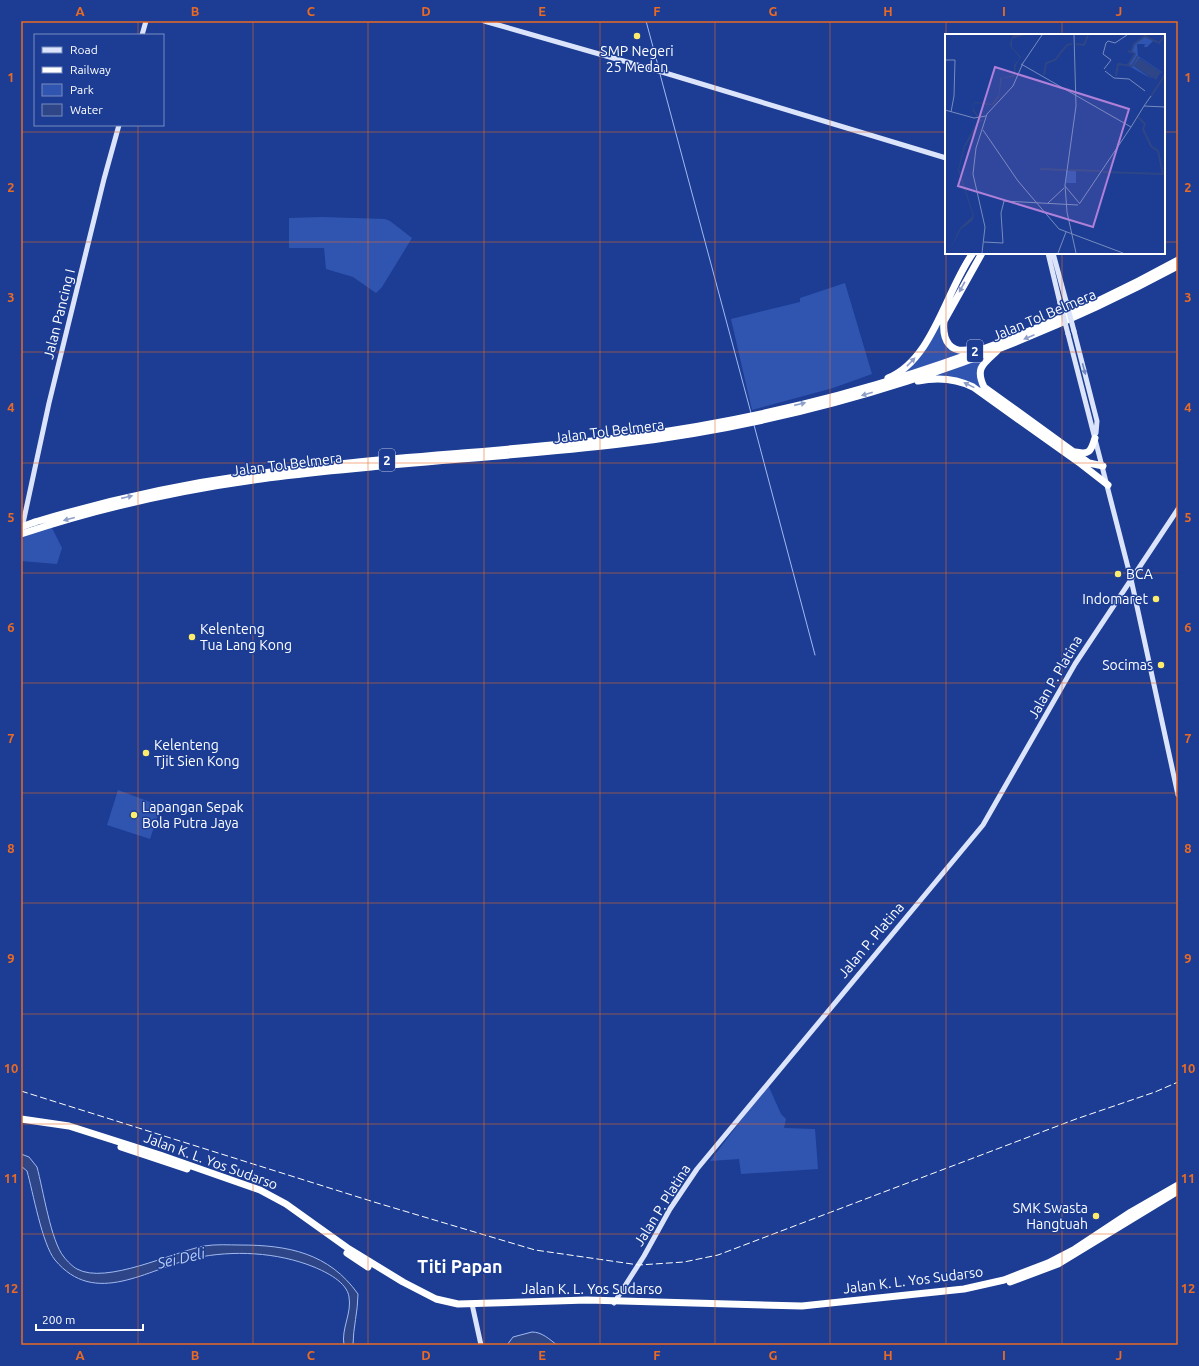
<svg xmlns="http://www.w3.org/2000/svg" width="1199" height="1366" viewBox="0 0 1199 1366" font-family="Ubuntu,sans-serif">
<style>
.green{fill:#3055b1}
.water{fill:#2e4687;stroke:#a1b9f0}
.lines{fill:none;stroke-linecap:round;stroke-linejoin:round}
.stream{stroke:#a1b9f0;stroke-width:1}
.secondary{stroke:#dbe4fa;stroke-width:5}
.highway{stroke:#fff;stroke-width:7}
.rail{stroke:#fff;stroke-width:1;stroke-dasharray:7 3;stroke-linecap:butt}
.secondary-bridge{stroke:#dbe4fa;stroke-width:5}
.highway-bridge{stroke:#fff;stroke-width:7}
.oneway{fill:#8e9ec9}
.oneway2{fill:#7288c1}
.grid{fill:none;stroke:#ea6a24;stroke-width:1;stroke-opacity:0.55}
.poi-dot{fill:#feec6d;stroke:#1c3d93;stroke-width:1.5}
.labels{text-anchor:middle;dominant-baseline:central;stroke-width:3;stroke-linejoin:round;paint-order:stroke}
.shield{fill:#1c3d93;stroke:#bbc5df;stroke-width:1}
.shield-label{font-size:13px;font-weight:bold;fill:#fff}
.poi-label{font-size:14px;fill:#fff;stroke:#1c3d93;text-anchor:start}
.street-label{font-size:14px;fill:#fff;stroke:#1c3d93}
.water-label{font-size:15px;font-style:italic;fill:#baccf5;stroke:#1c3d93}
.district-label{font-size:18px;font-weight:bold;fill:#fff;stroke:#1c3d93}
.inset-river{fill:none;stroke:#2e4687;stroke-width:2}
.inset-road{fill:none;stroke:#778bbe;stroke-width:1}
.view{fill:#b080d9;fill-opacity:0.15;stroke:#b080d9;stroke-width:2}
.inset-edge{fill:none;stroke:#fff;stroke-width:2}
.neatline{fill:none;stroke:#ea6a24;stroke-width:1.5}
.grid-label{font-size:13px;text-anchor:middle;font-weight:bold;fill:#ea6a24}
</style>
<rect width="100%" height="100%" fill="#1c3d93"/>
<path class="green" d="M322,217L385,219L390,221L412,238L382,287L376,293L353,277L326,269L324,248H289V218Z
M845,283L872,374L833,388L752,410L731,319L800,302V298Z
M942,320C940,340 942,348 962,353L901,374Z
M980,359L983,360V389L936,376Z
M50,524L62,548L57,564L21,561V544L23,537Z
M118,790L161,806L150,839L107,825Z
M768,1085L781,1114L786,1119L784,1128L815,1129L818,1169L741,1174L739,1159L710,1161Z"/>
<path class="water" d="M21,1154L29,1157L37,1167C43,1189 51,1242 64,1257C67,1261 73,1267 77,1269C106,1285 173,1252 204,1246C216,1244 229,1245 240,1245C288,1245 329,1253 358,1294C358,1311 353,1328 353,1345H344C341,1329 352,1313 349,1297C347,1282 326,1272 314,1267C277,1252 233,1250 195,1258C147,1269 95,1308 55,1260C42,1244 33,1192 27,1171L21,1166Z
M532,1332C542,1332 549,1339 557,1345H507L513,1337Z"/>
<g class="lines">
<path class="stream" d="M646,21L659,69
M660,74L751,413
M754,425L815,655"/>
<path class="secondary" d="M484,21L662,72L946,158
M142,35L146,21
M1048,253L1060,303
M1053,253L1066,301
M1074,331L1097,421L1096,433
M1068,334L1131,579L1178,795
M22,528L49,403L104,179L119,125
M614,1303L644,1256L670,1209L697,1169L983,825L1075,664L1178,509
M472,1304L481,1345"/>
<path class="highway" d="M972,349C950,355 942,340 944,321L982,253
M997,351C983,364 975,368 984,387L1089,463L1103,466
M888,378C933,360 946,290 973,253
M918,381C938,377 955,378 973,387L1081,464L1108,485
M1075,452C1090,455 1091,451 1095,438
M35,522C105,501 176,485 249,475C377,456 506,453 633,436C822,411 1011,352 1178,260
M21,534C99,508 179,490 261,479C380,463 501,458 620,444C815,421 1005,359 1178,266
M21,1119L69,1126L160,1155L260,1190L286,1204L349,1249L403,1282L436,1299L458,1304L587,1300L802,1306L964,1289L1004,1280L1048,1263L1075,1249L1131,1212L1178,1185
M121,1147L187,1169
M347,1253L368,1267
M1010,1282L1058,1264L1178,1191"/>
<path class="rail" d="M21,1091L374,1202L535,1250L639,1265L684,1262L718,1255L1076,1119L1155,1092L1178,1082"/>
<path class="secondary-bridge" d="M1066,301L1074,331
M1060,303L1068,334"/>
<path class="highway-bridge" d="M21,527L35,522"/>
</g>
<defs><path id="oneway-solid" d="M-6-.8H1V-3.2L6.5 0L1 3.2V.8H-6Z"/></defs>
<g class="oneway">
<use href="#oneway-solid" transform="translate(962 287) rotate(119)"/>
<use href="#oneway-solid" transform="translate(1029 337) rotate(157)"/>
<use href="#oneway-solid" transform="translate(911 362) rotate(-46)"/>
<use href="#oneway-solid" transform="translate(969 385) rotate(-154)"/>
<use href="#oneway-solid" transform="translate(867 394) rotate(164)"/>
<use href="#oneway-solid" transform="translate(800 404) rotate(-13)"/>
<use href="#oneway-solid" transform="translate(127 497) rotate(-13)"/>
<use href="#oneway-solid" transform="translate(69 519) rotate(165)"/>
</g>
<use class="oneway2" href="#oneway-solid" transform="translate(1084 369) rotate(75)"/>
<path class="grid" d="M138,21V35M253,21V1345M368,21V1345M484,21V1345M600,21V1345M715,21V1345M830,21V1345M946,21V35M1062,21V35M946,35V253M138,125V1345M21,132H946M1164,132H1178M21,242H946M1164,242H1178M946,253V1345M1062,253V1345M21,352H1178M21,463H1178M21,573H1178M21,683H1178M21,793H1178M21,903H1178M21,1014H1178M21,1124H1178M21,1234H1178"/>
<g class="poi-dot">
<circle cx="637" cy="36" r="4"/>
<circle cx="1118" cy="574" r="4"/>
<circle cx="1156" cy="599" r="4"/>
<circle cx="192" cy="637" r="4"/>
<circle cx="1161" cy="665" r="4"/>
<circle cx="146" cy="753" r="4"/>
<circle cx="134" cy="815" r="4"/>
<circle cx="1096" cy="1216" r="4"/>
</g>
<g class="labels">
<g class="shield">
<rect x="967" y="340" width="16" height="22" rx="3"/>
<rect x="379" y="449" width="16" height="22" rx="3"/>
</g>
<g class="shield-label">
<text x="975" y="351">2</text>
<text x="387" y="460">2</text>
</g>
<g class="poi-label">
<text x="637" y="51" text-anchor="middle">SMP Negeri<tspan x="637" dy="16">25 Medan</tspan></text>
<text x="1126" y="574">BCA</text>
<text x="1148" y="599" text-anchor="end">Indomaret</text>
<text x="200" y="629">Kelenteng<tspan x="200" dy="16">Tua Lang Kong</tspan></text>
<text x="1153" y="665" text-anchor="end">Socimas</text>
<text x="154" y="745">Kelenteng<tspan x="154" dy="16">Tjit Sien Kong</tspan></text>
<text x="142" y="807">Lapangan Sepak<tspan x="142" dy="16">Bola Putra Jaya</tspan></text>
<text x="1088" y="1208" text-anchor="end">SMK Swasta<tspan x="1088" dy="16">Hangtuah</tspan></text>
</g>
<g class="street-label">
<text transform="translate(59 314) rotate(-76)">Jalan Pancing I</text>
<text transform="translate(1044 315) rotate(-23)">Jalan Tol Belmera</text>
<text transform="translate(609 431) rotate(-7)">Jalan Tol Belmera</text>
<text transform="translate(287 464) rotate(-7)">Jalan Tol Belmera</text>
<text transform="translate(1055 677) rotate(-60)">Jalan P. Platina</text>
<text transform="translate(871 940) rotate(-50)">Jalan P. Platina</text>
<text transform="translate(211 1161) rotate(20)">Jalan K. L. Yos Sudarso</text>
<text transform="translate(662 1205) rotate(-58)">Jalan P. Platina</text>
<text transform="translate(913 1280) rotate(-7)">Jalan K. L. Yos Sudarso</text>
<text x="592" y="1289">Jalan K. L. Yos Sudarso</text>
</g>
<g class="water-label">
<text transform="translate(181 1258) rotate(-13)">Sei Deli</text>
</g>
<g class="district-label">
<text x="460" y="1266">Titi Papan</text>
</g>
</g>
<g transform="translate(945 34)">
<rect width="220" height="220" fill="#1c3d93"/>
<path d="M200,2L209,6L202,13H199L200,10H192L193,22L217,38L215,40L216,38L195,24L189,32L207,45L182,31L190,20L186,17L189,11ZM121,136L131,137V149H121Z" fill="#3055b1"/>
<path d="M68,1H79L67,5V13L76,23L71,31L70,41L68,43L57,44L54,63L49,70L46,71L30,69L27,73L37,87L30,92L29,98L20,113L14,135L29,182L27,187L16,195L3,219L15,194L28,182L13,136L19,112L30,91L35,87L28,77L27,72L30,68L47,70L54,60L55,44L69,41V31L75,24L65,12L66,5ZM194,24L216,38L211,46L208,44L211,41L207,44L189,32Z" fill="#2e4687"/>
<path class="inset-river" d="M131,10L139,11L143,1M183,17L186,18L189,10L200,2L214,9L220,1M183,31L190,20L187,18M99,41L101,29L110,26L122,11L127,10M171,42L173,30L187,32L193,22M206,62L220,41M95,135L121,136M124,136L155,137M158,138L218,140L213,117L206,112L198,95L200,90L193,83"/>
<path class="inset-road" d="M129,1L131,72L120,151L122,178L131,219M0,26H10L9,62L6,78M76,30L186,93M159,35L166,26L158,20L161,9L163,7L170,9L182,1M160,37L169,44L184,45L200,57M199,72L206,62M0,76L29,84L41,82M186,93L199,72L220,73M38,96L73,147L114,195L178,219M120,152L135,170M103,169L119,154M135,169L186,93M39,208L58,209L56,179L59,167L133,171M37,219L40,193L28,140L31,114L42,80L68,52L78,29L97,1M113,219L121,198"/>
<path class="view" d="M50,33L184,75L148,193L13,152Z"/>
<rect width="220" height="220" class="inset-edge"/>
</g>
<rect width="1199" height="1366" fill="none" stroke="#1c3d93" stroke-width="44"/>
<rect x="34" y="34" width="130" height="92" fill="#1c3d93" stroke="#778bbe"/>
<rect x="42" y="47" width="20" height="6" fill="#dbe4fa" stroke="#778bbe"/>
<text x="70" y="54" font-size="12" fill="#ffffff">Road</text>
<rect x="42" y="67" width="20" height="6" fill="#ffffff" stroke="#778bbe"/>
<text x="70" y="74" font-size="12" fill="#ffffff">Railway</text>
<rect x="42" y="84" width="20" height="12" fill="#3055b1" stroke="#778bbe"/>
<text x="70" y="94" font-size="12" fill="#ffffff">Park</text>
<rect x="42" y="104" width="20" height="12" fill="#2e4687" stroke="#778bbe"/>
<text x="70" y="114" font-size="12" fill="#ffffff">Water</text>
<path d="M36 1324v6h107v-6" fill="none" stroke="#ffffff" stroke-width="2"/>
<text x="42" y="1324" font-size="12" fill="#ffffff" stroke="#1c3d93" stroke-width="3" paint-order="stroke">200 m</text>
<rect x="22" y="22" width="1155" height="1322" class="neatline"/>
<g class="grid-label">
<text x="80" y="16">A</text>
<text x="195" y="16">B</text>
<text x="311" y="16">C</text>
<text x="426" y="16">D</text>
<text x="542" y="16">E</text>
<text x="657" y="16">F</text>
<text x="773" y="16">G</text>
<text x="888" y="16">H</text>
<text x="1004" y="16">I</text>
<text x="1119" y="16">J</text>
<text x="11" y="82">1</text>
<text x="1188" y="82">1</text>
<text x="11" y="192">2</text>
<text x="1188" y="192">2</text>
<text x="11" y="302">3</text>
<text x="1188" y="302">3</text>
<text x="11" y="412">4</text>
<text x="1188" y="412">4</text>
<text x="11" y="522">5</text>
<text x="1188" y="522">5</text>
<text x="11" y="632">6</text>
<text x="1188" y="632">6</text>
<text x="11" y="743">7</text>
<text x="1188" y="743">7</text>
<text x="11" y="853">8</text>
<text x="1188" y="853">8</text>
<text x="11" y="963">9</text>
<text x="1188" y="963">9</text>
<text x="11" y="1073">10</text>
<text x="1188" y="1073">10</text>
<text x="11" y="1183">11</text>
<text x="1188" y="1183">11</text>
<text x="11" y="1293">12</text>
<text x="1188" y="1293">12</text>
<text x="80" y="1360">A</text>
<text x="195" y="1360">B</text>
<text x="311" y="1360">C</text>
<text x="426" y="1360">D</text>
<text x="542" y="1360">E</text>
<text x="657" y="1360">F</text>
<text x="773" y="1360">G</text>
<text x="888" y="1360">H</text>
<text x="1004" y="1360">I</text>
<text x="1119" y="1360">J</text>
</g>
</svg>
